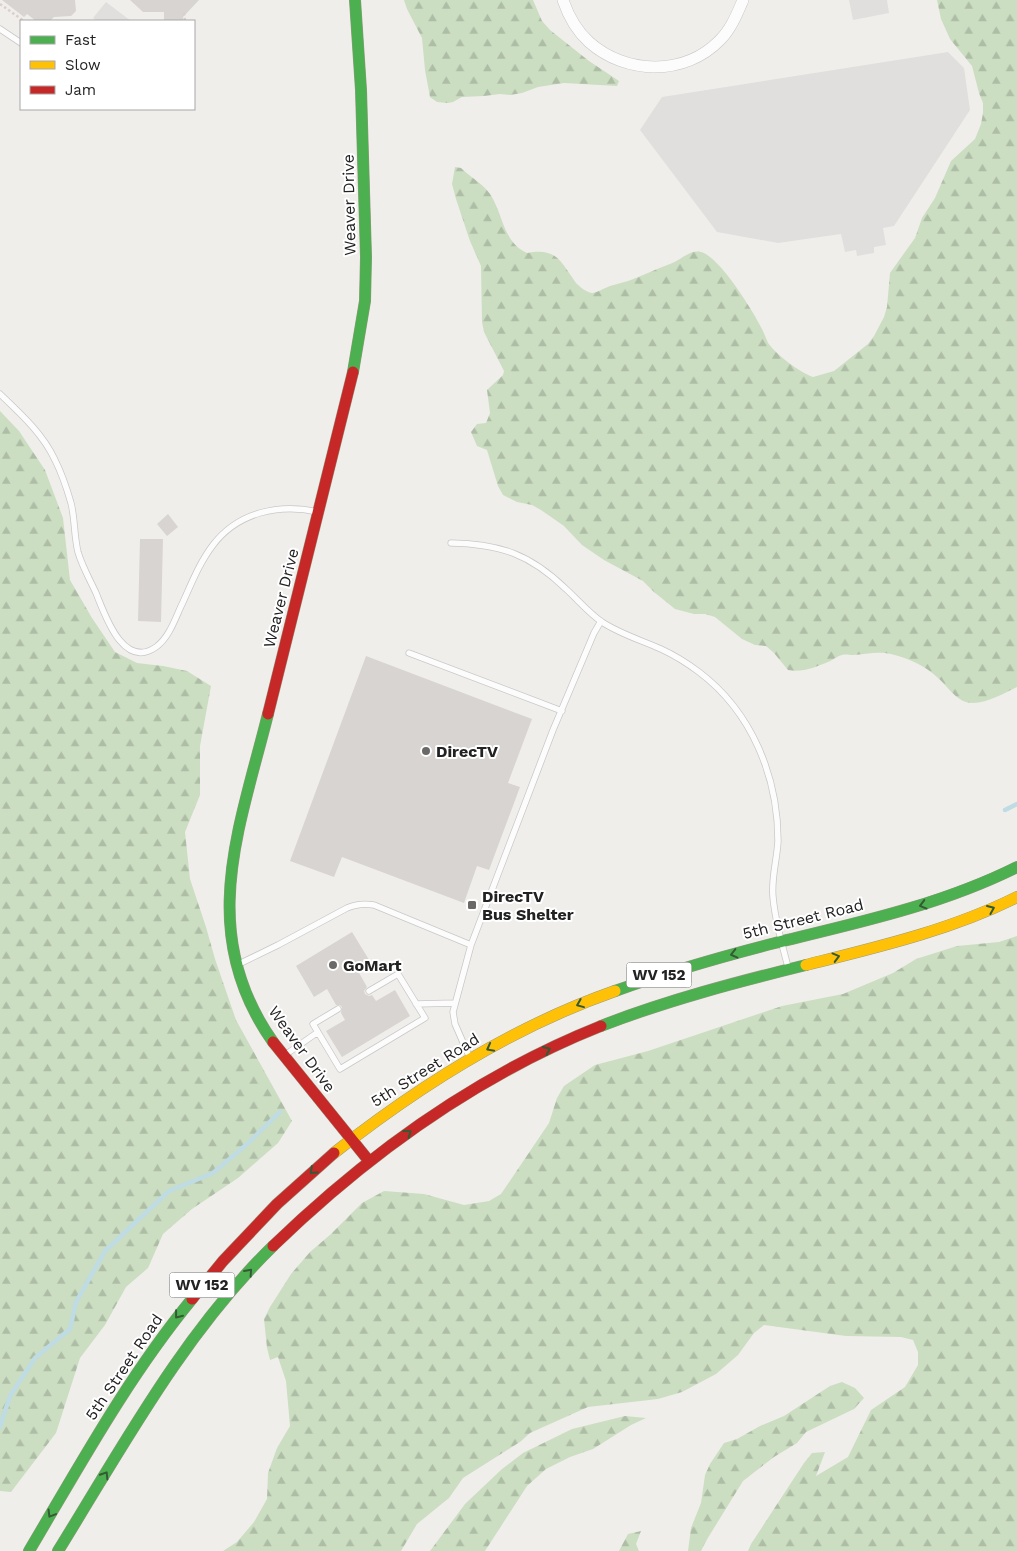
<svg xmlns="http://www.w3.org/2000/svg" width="1017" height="1551" viewBox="0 0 1017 1551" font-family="'Work Sans',sans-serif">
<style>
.forest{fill:url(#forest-firs)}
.parking{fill:#e0dfde}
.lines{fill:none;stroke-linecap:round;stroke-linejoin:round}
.stream{stroke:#bfdbe3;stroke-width:4.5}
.building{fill:#d7d4d2}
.lane-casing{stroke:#c9c8c7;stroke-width:7}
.street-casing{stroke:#c9c8c7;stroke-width:12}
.fast-casing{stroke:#999a82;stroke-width:12}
.slow-casing{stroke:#999a82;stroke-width:12}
.jam-casing{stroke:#999a82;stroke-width:12}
.path{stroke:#dccecd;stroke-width:2.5;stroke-dasharray:2.5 2.5;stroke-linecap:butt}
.lane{stroke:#fdfcfc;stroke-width:5.5}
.street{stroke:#fdfcfc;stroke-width:11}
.fast{stroke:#4caf50;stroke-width:11}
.slow{stroke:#ffc107;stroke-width:11}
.jam{stroke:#c62828;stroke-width:11}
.oneway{stroke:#335a34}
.poi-dot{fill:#6a6968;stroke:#fff;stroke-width:2}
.labels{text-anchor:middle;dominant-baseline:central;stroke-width:4;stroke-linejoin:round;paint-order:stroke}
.shield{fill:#fff;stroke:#646464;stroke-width:1}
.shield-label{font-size:15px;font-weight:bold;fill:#222}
.street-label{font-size:16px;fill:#222;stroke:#fff}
.poi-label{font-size:16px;font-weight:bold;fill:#222;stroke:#fff;text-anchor:start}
</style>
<defs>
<pattern id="forest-firs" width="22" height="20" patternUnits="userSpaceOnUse" patternTransform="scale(1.25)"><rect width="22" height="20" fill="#cbdec1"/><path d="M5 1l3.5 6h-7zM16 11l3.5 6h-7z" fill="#aebea6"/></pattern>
</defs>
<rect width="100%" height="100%" fill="#f0eeeb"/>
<path class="forest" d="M404,0H533L542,21L550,30L589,61L619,81L617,86L564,83L538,87L522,93L510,95L500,94L484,96L462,97L453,102L448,103L437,102L430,97L425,70L422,38L407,9Z
M937,0H1017V687C1003,694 979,708 963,701C953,696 946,685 938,678C926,666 908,658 891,654C878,651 866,654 853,655C850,655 845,654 842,655C837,656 833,660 828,662C816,667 802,673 788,670L774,653L766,646L755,645L742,639L715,617L705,614H694L675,609L654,592L643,581L604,560L582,545L564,526L541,510L532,505L517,502L503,495L498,486L487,450L477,446L471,432L477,424L486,423L490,413L487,390L503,375L504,371L484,332L482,322L481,266L470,241L456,199L452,184L455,167L461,168C470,177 482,183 490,194C503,213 503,243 527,253C557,247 561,262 576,283C580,287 586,292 592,293C597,293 604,288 610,286C616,284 622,283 628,281C642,276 656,269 670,264C680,261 690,249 701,252C720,257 753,311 762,329C764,333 766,338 768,343C777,355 799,372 813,377L834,371L868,344L874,336L884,317L887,307L890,273L915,238L922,218L935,198L951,161L975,139L981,124L983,113V103L979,93L972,66L950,39L941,19Z
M0,411L19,431L45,470L63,518L70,580L92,618L115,652L137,663L163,666L187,671L211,686L200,746V795L185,832L190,879L206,927L215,959L236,1020L292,1121L278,1143L238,1178L192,1209L163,1234L148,1268L126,1287L105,1325L80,1358L56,1433L11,1492L0,1491Z
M1017,936V1551H748L751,1544L804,1463L812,1453L825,1452L816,1476L848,1457L871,1410L905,1387L918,1365V1352L913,1340L901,1337L846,1336L764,1325L754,1333L738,1355L716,1374L682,1392L658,1399L588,1407L530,1433L520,1442L463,1478L449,1498L417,1524L401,1551H223L237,1542L254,1522L267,1499L268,1473L277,1448L290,1426L286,1381L278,1357L270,1360L267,1348L264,1319L270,1307L291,1274L310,1252L331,1234L362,1203L384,1191L424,1194L464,1205L489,1201L501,1194L549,1123L557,1098L564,1086L595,1065L648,1051L782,1006L843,994L893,973L916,959L957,946L999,942Z
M842,1382L855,1388L864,1398L854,1409L806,1432L797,1443L774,1457L743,1481L706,1541L701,1551H688L691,1528L701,1503L705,1475L710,1464L724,1443L737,1439L760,1426L784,1416L830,1386Z
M625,1416L646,1418L631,1425L593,1449L570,1457L546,1469L527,1486L485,1551H430L465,1504L502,1469L523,1453L572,1429Z
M641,1531L636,1544L639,1551H619L628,1534Z"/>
<path class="parking" d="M849,0H887L889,13L853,20Z
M106,2L131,21H97L93,18Z
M948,52L964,68L970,110L894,226L883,228L886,245L874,247V253L857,256L856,250L845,252L841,234L778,243L717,232L640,130L662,97Z"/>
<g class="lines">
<path class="stream" d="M1005,810L1017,804
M0,1427L10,1396L35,1358L70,1329L76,1302L105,1251L169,1191L213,1173L246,1145L280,1112"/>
</g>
<path class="building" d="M2,0H75L76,11L71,16L54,17L50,21H36L27,14L24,17Z
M130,0H199L183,17V21H164V12H143Z
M168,514L178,527L167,536L157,524Z
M140,539H163L161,622L138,621Z
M366,656L532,719L508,783L520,787L489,870L477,866L464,903L342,857L334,877L290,861Z
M352,932L371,963L358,971L367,987L364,991L365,994L369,996L372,995L376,1001L395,990L410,1016L342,1057L326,1031L345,1020L341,1013L342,1007L340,1005H336L327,989L314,997L296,966Z"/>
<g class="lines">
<defs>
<path id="lane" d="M0,29L21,43
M0,394C21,414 43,434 55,460C62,474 67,489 71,503C75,519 74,536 78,552C82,566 90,580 96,593C105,615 123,670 156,647C170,637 176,616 183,602C192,582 200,562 213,545C238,512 280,503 318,512
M451,543C500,544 530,554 566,589C578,600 589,613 602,622C620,634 641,640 661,649C674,655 687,663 699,672C752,712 778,777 778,841C777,860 771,879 773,897C775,921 782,944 788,967
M409,653L562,711
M239,964L278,945L347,908C356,904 363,903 374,905L471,945
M416,1004L455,1003
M338,1009L313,1024L340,1069L425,1018L398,974L369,991
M285,1055L318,1032
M469,1056L455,1024L453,1012L471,945L553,730L594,633L601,621"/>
<path id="street" d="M563,0C568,15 577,31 589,42C626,75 685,76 720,40C731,29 737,14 743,0"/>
<path id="fast" d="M353,372L365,301L366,257L361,90L355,0
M268,714C239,830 196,933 273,1042
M615,991C668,972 720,957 775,943C857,923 941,905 1017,867
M601,1026C668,1000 737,982 806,965
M29,1551C80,1465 128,1377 192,1299
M58,1551C123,1446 184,1333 273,1246"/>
<path id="slow" d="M806,965C878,947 951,930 1017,897
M334,1153C419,1086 512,1027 615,991"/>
<path id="jam" d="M268,714L353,372
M273,1042L369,1161
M273,1246C368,1154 478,1075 601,1026
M192,1299L223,1261L277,1204L334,1153"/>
</defs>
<use href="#lane" class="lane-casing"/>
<use href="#street" class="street-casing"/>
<use href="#fast" class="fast-casing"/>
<use href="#slow" class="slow-casing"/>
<use href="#jam" class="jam-casing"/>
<path class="path" d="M0,4L24,21
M184,13L185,21"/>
<use href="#lane" class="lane"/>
<use href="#street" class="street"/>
<use href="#fast" class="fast"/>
<use href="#slow" class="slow"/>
<use href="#jam" class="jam"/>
</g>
<defs><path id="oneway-chevron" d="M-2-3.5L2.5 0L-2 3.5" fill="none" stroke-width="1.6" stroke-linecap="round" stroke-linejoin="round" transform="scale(1.25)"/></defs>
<g class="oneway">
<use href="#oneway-chevron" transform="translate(923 905) rotate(165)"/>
<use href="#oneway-chevron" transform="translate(991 909) rotate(-23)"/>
<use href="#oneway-chevron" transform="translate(734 954) rotate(166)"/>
<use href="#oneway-chevron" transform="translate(836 957) rotate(-15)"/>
<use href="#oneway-chevron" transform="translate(580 1004) rotate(158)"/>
<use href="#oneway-chevron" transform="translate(490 1048) rotate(152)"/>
<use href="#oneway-chevron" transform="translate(547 1050) rotate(-24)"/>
<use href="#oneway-chevron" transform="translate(408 1133) rotate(-36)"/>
<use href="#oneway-chevron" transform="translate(313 1171) rotate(138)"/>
<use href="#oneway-chevron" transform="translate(249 1272) rotate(-48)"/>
<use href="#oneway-chevron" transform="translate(178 1315) rotate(128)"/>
<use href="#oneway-chevron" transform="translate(105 1475) rotate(-58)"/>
<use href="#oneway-chevron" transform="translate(51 1514) rotate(121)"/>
</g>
<g class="poi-dot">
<circle cx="426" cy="751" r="5"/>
<rect x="467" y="900" width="10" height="10" rx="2.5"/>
<circle cx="333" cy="965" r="5"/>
</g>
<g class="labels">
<g class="shield">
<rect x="626.5" y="962.5" width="65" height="25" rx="4"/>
<rect x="169.5" y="1272.5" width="65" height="25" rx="4"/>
</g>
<g class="shield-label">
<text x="659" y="975">WV 152</text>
<text x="202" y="1285">WV 152</text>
</g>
<g class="street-label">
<text transform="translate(349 205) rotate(-91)">Weaver Drive</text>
<text transform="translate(281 598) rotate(-76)">Weaver Drive</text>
<text transform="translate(803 919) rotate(-14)">5th Street Road</text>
<text transform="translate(302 1049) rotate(54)">Weaver Drive</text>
<text transform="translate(425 1070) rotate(-32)">5th Street Road</text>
<text transform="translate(124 1367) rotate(-56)">5th Street Road</text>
</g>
<g class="poi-label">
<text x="436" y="751">DirecTV</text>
<text x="482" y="896">DirecTV<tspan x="482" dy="18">Bus Shelter</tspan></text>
<text x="343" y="965">GoMart</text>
</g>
</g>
<rect x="20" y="20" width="175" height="90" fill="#ffffff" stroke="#a7a7a7"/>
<rect x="30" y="36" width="25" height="8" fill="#4caf50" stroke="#a7a7a7"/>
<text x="65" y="45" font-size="15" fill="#222222">Fast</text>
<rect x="30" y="61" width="25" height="8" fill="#ffc107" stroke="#a7a7a7"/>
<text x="65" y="70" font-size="15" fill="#222222">Slow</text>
<rect x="30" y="86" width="25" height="8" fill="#c62828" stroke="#a7a7a7"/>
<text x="65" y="95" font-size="15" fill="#222222">Jam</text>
</svg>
